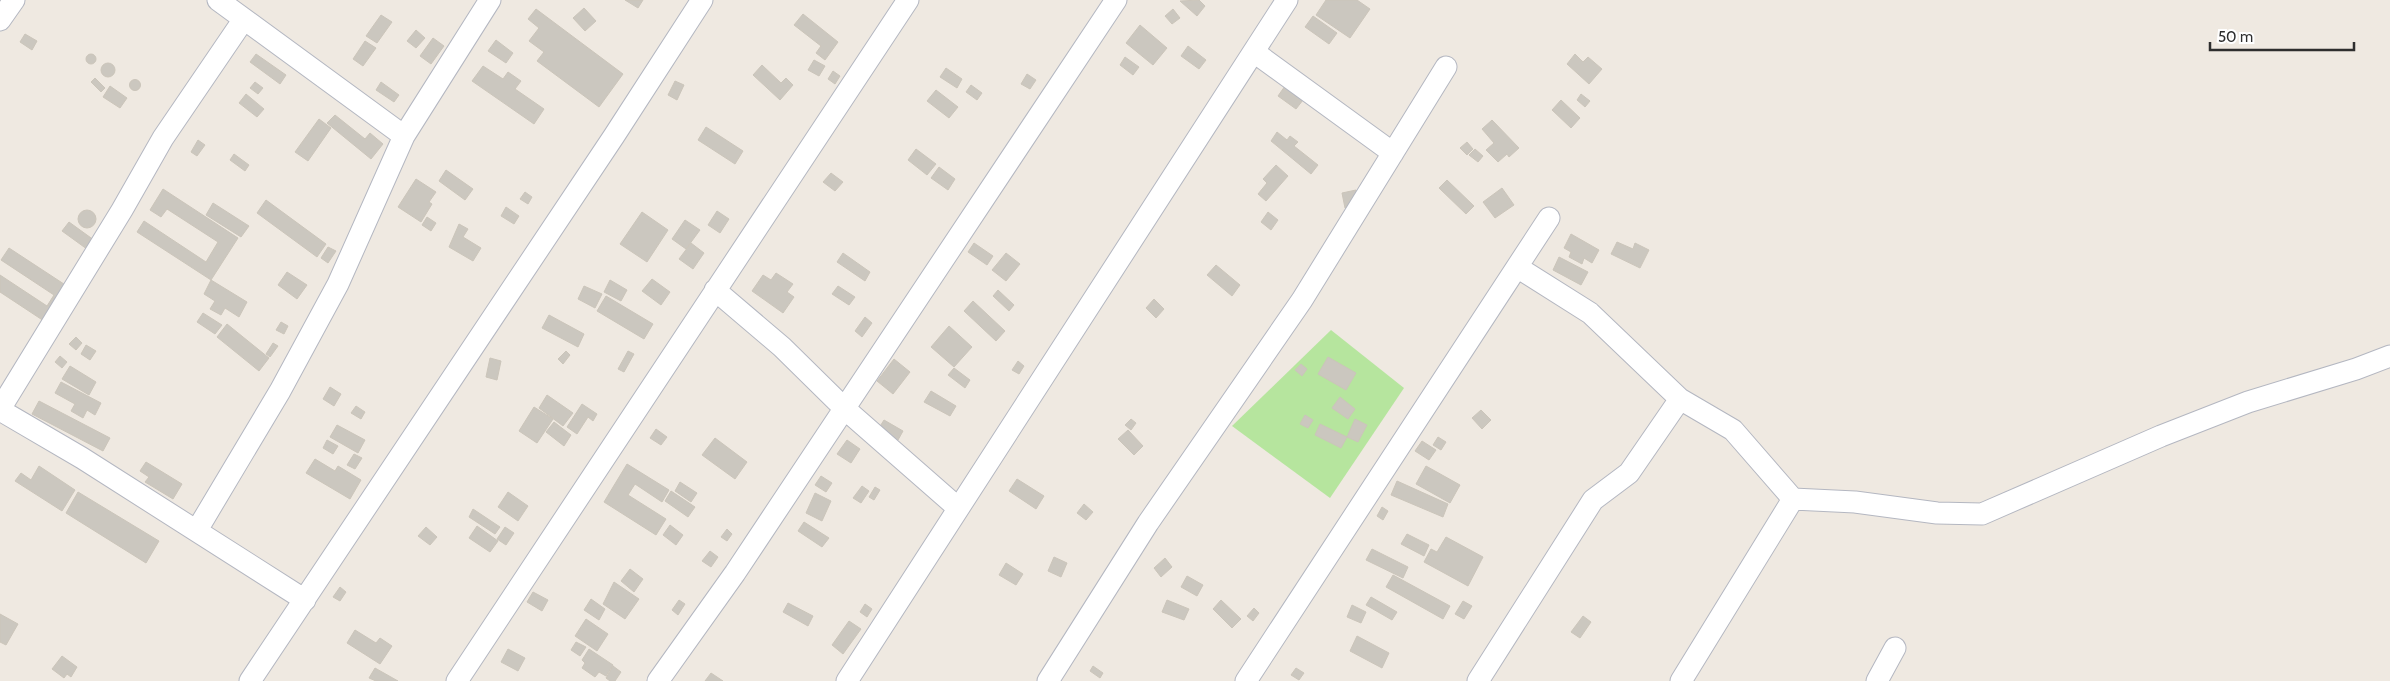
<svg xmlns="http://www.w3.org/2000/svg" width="2390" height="681" viewBox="0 0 2390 681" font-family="Cabin,sans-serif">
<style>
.green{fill:#b6e59e}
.building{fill:#cbc7bf;stroke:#cbc5ba}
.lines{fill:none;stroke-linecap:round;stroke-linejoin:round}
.minor-casing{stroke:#b4b7c1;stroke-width:23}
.minor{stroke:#fff;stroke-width:21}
</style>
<rect width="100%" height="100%" fill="#efe9e1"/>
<path class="green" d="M1331,330L1404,388L1330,498L1232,426Z"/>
<path class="building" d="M625,0H643L638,8Z
M1199,0L1205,6L1197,16L1180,1Z
M1326,0H1357L1370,9L1350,38L1316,15Z
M584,8L596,21L585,31L573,18Z
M536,9L623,74L599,107L537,61L544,52L529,41L539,28L528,19Z
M1173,9L1180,18L1172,24L1165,16Z
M803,14L838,42L825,60L816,53L821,46L794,25Z
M381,15L392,22L377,43L366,36Z
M1313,16L1337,33L1329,44L1305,27Z
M1140,25L1167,48L1153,65L1126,43Z
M416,30L425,38L416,48L407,41Z
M25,34L37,41L32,50L20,42Z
M433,38L444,46L431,64L420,56Z
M496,40L513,53L506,63L488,51Z
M365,41L376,48L363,66L353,59Z
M1188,46L1206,60L1199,69L1181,56Z
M256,54L286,75L280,84L250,62Z
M1575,54L1583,62L1588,57L1602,69L1589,84L1567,64Z
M86 59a5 5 0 1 1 10 0a5 5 0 1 1-10 0Z
M1125,57L1139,67L1133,75L1120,65Z
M814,60L825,66L819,76L808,70Z
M101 70a7 7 0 1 1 14 0a7 7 0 1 1-14 0Z
M762,65L781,83L786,78L793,85L780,100L753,75Z
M483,66L503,79L508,72L521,81L515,89L544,109L534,124L472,81Z
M946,68L962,79L957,88L940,77Z
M833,71L840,76L835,84L828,79Z
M1027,74L1036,80L1030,89L1021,84Z
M95,78L105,88L101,92L91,82Z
M129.5 85a5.5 5.5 0 1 1 11 0a5.5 5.5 0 1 1-11 0Z
M675,81L684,85L677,100L668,95Z
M255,82L263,88L258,94L250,88Z
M381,82L399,95L394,102L376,90Z
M971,85L982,93L977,100L966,92Z
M110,86L127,98L120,108L103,97Z
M1285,86L1303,100L1296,109L1278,96Z
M936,90L958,107L949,118L927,101Z
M246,94L264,109L257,117L239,103Z
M1581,94L1590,101L1585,107L1577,100Z
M1561,100L1580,118L1571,128L1552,110Z
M335,115L365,139L370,133L383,144L371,159L327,123Z
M319,119L331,128L308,161L295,152Z
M1492,120L1519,148L1509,157L1507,154L1498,162L1486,150L1494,143L1482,129Z
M706,127L743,151L735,164L698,140Z
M1277,132L1287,140L1290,136L1298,142L1294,146L1318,165L1311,174L1271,141Z
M198,140L205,145L197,156L191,152Z
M1467,142L1473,149L1467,155L1460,148Z
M916,149L936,164L927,175L908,160Z
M1475,149L1483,156L1478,162L1469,155Z
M234,154L249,165L245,171L230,160Z
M1276,165L1288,176L1266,201L1258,194L1267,183L1263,179Z
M939,167L955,179L948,190L931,178Z
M446,170L473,189L465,200L439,181Z
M831,173L843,182L835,191L823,182Z
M416,179L436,192L429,202L432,204L421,222L398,207Z
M1447,180L1474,206L1466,214L1439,188Z
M1502,188L1514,205L1495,218L1483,202Z
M163,189L238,238L211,280L137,232L144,221L206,262L218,242L167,209L161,217L150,210Z
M1356,190L1359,205L1345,208L1342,193Z
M525,192L532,197L528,204L520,199Z
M266,200L326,244L317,257L257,213Z
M213,203L249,226L241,237L206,215Z
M506,207L519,216L514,224L501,216Z
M78 219a9 9 0 1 1 18 0a9 9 0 1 1-18 0Z
M717,211L729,219L720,233L708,225Z
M642,212L668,230L647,262L620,244Z
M1268,212L1278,220L1271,230L1261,222Z
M427,217L436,223L431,231L422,225Z
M685,220L700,230L686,249L672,239Z
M69,222L98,243L91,252L62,231Z
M459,224L468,229L463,237L481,248L473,261L449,247Z
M1571,234L1599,250L1592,263L1584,258L1582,264L1569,257L1571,252L1564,248Z
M1617,242L1633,249L1635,243L1649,250L1640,268L1611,254Z
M691,243L704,253L693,269L679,259Z
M974,243L993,256L987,265L968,252Z
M328,247L336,251L328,263L321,258Z
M9,248L70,288L47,323L0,292V275L47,306L54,295L1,260Z
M843,253L870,272L865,281L837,262Z
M1006,253L1020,264L1006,281L992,270Z
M1559,257L1588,272L1581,285L1553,270Z
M1216,265L1240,285L1232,296L1207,275Z
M287,272L307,285L297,299L278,285Z
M776,273L793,284L787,292L794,297L783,313L752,291L763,275L771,280Z
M652,279L670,292L661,305L642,291Z
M211,280L247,302L239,317L225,308L221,315L210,309L215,301L204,294Z
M610,280L627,290L621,301L604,292Z
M584,286L602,294L595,308L578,299Z
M838,286L855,297L849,305L832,294Z
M998,290L1014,305L1009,311L993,296Z
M606,296L653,324L644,339L597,311Z
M1154,299L1164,309L1156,318L1146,308Z
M973,301L1005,331L996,341L964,311Z
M203,313L222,325L215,334L197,322Z
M549,315L584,334L578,347L542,328Z
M865,317L872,323L862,337L855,331Z
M281,322L288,326L284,334L276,330Z
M227,324L269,358L259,371L217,337Z
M949,326L972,347L954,367L931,347Z
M76,337L82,343L76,350L69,344Z
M273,343L278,346L270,357L266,354Z
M86,345L96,351L90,360L81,354Z
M566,351L570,355L563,364L558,359Z
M628,351L634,354L624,372L618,369Z
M60,356L67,362L62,368L55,362Z
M1328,357L1356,373L1346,390L1318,374Z
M490,358L501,361L497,380L486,377Z
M894,359L910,372L893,394L877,381Z
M1018,361L1024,366L1019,374L1012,370Z
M1301,364L1307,369L1302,376L1295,370Z
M70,366L96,382L89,395L62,379Z
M954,368L970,380L965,388L948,375Z
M61,382L101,403L95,415L87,410L83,418L71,411L75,404L55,393Z
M330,387L341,394L334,406L323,399Z
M931,391L956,406L950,416L924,402Z
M547,395L573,413L563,426L539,408Z
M1340,397L1355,409L1348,419L1332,408Z
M39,401L110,438L103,451L32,414Z
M582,404L597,414L593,421L588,417L577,434L567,427Z
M356,406L365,412L361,419L351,413Z
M534,407L553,419L537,443L519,431Z
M1481,410L1491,420L1482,429L1472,418Z
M1305,415L1313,420L1308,428L1300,424Z
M1131,419L1136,423L1131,430L1125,425Z
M1355,419L1367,425L1358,442L1347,437Z
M884,420L903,431L898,440L879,428Z
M554,422L571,435L564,446L546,432Z
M1320,424L1347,437L1341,448L1315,435Z
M337,425L365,440L358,453L330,437Z
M656,429L667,437L661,445L650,438Z
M1128,430L1143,446L1134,455L1118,439Z
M1438,437L1446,442L1441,450L1433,445Z
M715,438L747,462L735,479L702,455Z
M327,440L338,446L333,454L323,448Z
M847,440L860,449L851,463L837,454Z
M1422,441L1436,450L1429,460L1415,451Z
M354,454L362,458L355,469L347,465Z
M315,459L335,471L338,466L361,480L350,499L306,473Z
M146,462L182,484L173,499L145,482L149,477L140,471Z
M627,464L669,490L662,502L635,484L628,495L666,519L656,535L604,502Z
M39,466L75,490L62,511L15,481L21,473L31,480Z
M1426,466L1460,485L1450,503L1416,484Z
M821,476L832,483L826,492L815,485Z
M1017,479L1044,496L1036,509L1009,491Z
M1397,481L1448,504L1443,517L1391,495Z
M680,482L697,493L691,502L675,491Z
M862,486L869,491L861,503L853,498Z
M875,487L880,490L874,500L869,497Z
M671,491L695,507L688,517L665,501Z
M78,492L159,541L146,563L66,513Z
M508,492L528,506L518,521L498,507Z
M815,493L831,501L822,521L806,513Z
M1084,504L1093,512L1086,520L1077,513Z
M1382,507L1388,511L1383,520L1377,516Z
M473,509L500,527L495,534L469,517Z
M804,522L829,538L822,547L798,531Z
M670,525L683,535L676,545L663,535Z
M477,526L498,541L490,552L469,538Z
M426,527L437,537L430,545L418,536Z
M505,527L514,533L506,545L497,539Z
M727,529L732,534L727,541L721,537Z
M1407,534L1429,545L1424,556L1401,544Z
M1446,537L1483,557L1468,586L1424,562L1431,549L1437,552Z
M1372,549L1408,567L1403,578L1366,560Z
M710,551L718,557L711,567L702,561Z
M1054,557L1067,563L1061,577L1048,571Z
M1165,558L1172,567L1161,577L1154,568Z
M1006,563L1023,574L1016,585L999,575Z
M630,569L643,579L634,592L621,581Z
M1393,575L1450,606L1443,619L1386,587Z
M1187,576L1203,585L1197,596L1181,587Z
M614,582L639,599L625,619L603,604Z
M340,587L346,592L340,601L333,597Z
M533,592L548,600L542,611L527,602Z
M1371,597L1397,612L1392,620L1366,605Z
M591,599L605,609L599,620L584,610Z
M679,600L685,604L678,615L672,610Z
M1167,600L1189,609L1184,620L1162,612Z
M1221,600L1241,619L1232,628L1213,609Z
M1463,601L1472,606L1464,619L1455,614Z
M788,603L813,616L808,626L783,612Z
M865,604L872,609L867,617L860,612Z
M1352,605L1366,612L1361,623L1347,617Z
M1254,608L1259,613L1253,621L1247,616Z
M0,614L18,624L6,645L0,642Z
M1583,616L1591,622L1580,638L1571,632Z
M586,619L608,634L597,651L575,636Z
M849,621L861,629L843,654L832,645Z
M355,630L376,643L380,638L392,646L380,664L347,643Z
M1357,636L1389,653L1382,668L1350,651Z
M576,642L586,647L580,656L571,650Z
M508,649L525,658L518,671L501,662Z
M589,649L613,665L606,676L599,672L595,677L582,668L585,663L582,660Z
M62,656L77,667L71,677L67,674L64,678L52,669Z
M613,666L621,672L615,681H610L606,678Z
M1093,666L1103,673L1100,678L1090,671Z
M375,668L398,681H376L369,678Z
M1296,668L1304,673L1299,680L1291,675Z
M711,673L723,681H705Z"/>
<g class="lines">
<defs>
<path id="minor" d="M0,20L14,0
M1254,52L1393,153
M404,136L490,0
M1517,267L1590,313L1680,399L1733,430L1793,499
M715,290L782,347L845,409L958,508
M0,409L122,210L163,138L244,19
M0,410L82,458L305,600
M197,530L280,391L338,284L404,136L218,0
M250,681L614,136L702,0
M457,681L908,0
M658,681L735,573L1116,0
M847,681L1287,0
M1048,681L1148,523L1302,300L1446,67
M1246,681L1549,218
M1478,681L1593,500L1629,473L1680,399
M1681,681L1793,499L1855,502L1937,513L1982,514L2161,436L2248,402L2356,369L2390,356
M1877,681L1895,648"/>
</defs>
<use href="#minor" class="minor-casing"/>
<use href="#minor" class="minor"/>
</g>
<path d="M2210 42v8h144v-8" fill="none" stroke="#2e2e2e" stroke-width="2.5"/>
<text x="2218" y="42" font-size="15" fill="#2e2e2e" stroke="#ffffff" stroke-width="4" paint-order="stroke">50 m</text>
</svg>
